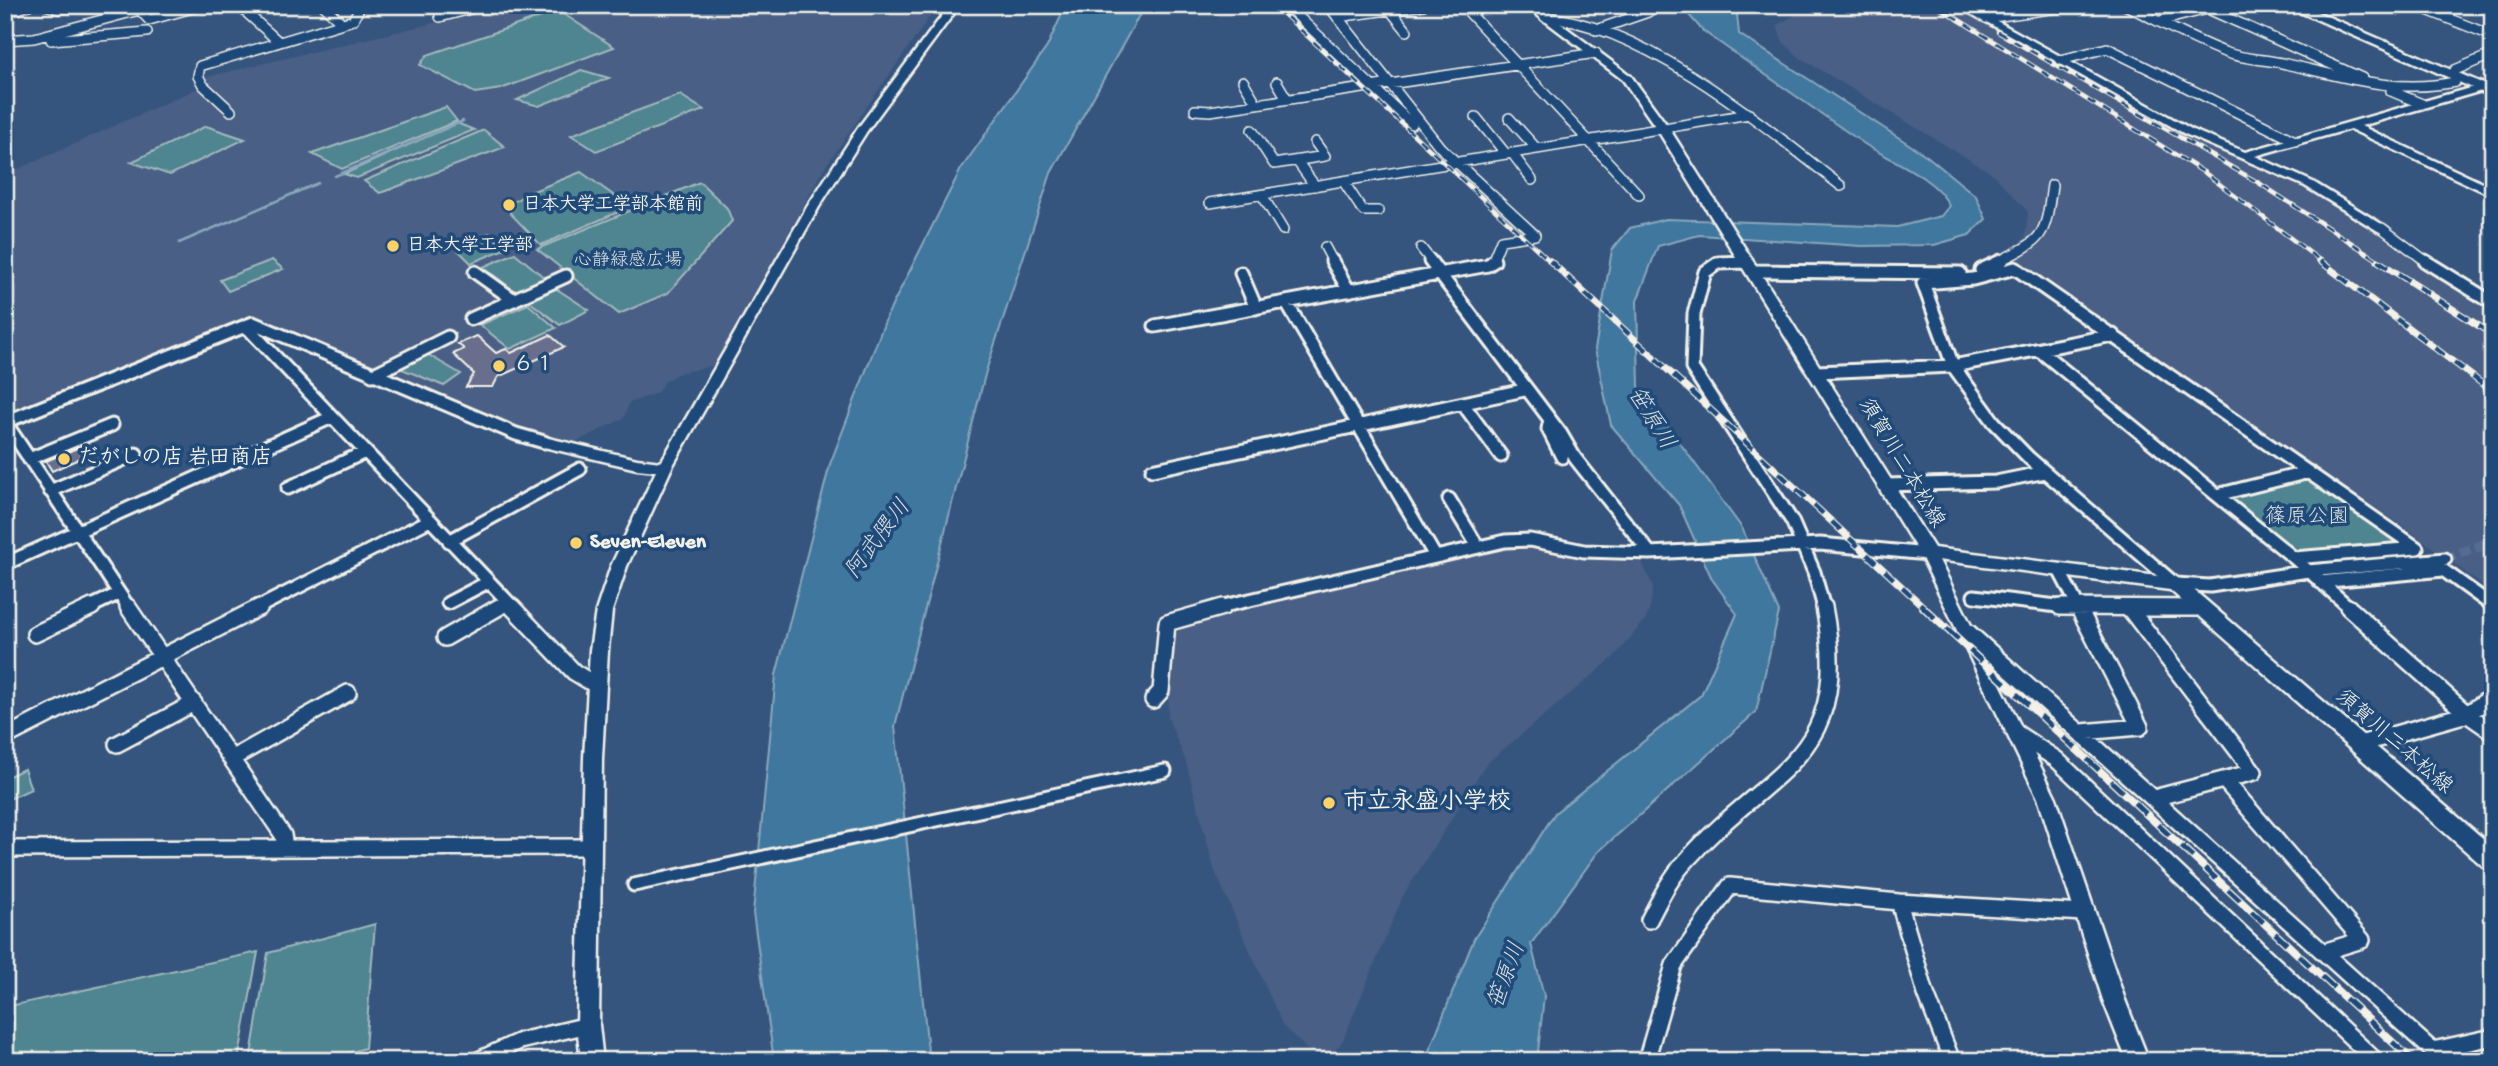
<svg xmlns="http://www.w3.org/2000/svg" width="2498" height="1066" viewBox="0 0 2498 1066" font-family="'Gochi Hand','Klee One',sans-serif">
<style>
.built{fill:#485f85}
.green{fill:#508491;stroke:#a2babc;stroke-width:2}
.water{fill:#41779e;stroke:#89a8bc;stroke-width:2}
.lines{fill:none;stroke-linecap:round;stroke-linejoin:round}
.stream{stroke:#89a8bc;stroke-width:2.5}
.building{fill:#676e8b;stroke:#f4f1e8;stroke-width:2}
.minor-tunnel{stroke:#526c8f;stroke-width:11;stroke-dasharray:11 5;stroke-linecap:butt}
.pedestrian-casing{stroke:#f4f1e8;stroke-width:17}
.minor-far2-casing{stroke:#f4f1e8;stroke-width:12}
.minor-far1-casing{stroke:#f4f1e8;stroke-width:17}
.minor-casing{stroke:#f4f1e8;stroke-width:20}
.tertiary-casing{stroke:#f4f1e8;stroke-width:5}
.secondary-casing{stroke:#f4f1e8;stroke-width:5}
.primary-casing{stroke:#f4f1e8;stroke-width:5}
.pedestrian{stroke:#1f4a7a;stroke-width:11}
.minor-far2{stroke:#1f4a7a;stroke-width:9}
.minor-far1{stroke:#1f4a7a;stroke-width:11}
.minor{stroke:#1f4a7a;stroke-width:15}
.tertiary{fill:#1f4a7a;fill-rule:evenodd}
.secondary{fill:#1f4a7a;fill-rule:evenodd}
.primary{fill:#1f4a7a;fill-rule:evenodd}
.rail-far2-casing{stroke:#f4f1e8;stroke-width:4.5}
.rail-far1-casing{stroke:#f4f1e8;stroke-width:7}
.rail-casing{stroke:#f4f1e8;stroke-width:8}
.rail-far2{stroke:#1f4a7a;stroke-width:2.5;stroke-dasharray:9;stroke-linecap:butt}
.rail-far1{stroke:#1f4a7a;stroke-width:4.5;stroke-dasharray:12;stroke-linecap:butt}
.rail{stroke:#1f4a7a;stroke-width:5;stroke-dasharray:16;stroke-linecap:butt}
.poi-dot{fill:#ffd166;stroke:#1f4a7a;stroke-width:2.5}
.labels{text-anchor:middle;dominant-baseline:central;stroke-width:7;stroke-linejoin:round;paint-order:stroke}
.far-poi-label{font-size:18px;font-weight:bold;fill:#f4f1e8;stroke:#1f4a7a;text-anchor:start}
.far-park-label{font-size:18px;fill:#dbe1db;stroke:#1f4a7a}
.poi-label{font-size:21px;font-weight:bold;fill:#f4f1e8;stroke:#1f4a7a;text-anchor:start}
.street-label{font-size:21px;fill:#f4f1e8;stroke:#1f4a7a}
.park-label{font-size:21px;fill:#dbe1db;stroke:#1f4a7a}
.water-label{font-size:23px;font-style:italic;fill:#d9dfdd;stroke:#1f4a7a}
.near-poi-label{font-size:24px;font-weight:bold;fill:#f4f1e8;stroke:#1f4a7a;text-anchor:start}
</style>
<rect width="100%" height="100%" fill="#35557f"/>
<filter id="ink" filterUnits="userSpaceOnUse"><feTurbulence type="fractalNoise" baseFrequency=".0143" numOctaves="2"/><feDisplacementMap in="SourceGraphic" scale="14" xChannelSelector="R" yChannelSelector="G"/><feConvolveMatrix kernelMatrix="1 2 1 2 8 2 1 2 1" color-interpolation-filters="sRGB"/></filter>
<g filter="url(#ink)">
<path class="built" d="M492,5H938L825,167L716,365L679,373L665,381L657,393L629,403L624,418L572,444L536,434L248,318L5,415V175L196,89L202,78L434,23Z
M1832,5H1956L2194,138L2302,185L2493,307V593L2414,534L2002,255L2025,238L2028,212L1993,174L1799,57L1783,42L1777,25L1801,12Z
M1507,547H1534L1600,560L1642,562L1653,586L1650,608L1646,619L1613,658L1486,764L1403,896L1343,1040L1333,1053L1321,1056L1310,1052L1283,1026L1214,869L1186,762L1168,718L1171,638L1184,626L1416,566Z"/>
<path class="green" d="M559,11L614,47L501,89L475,93L420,65L427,55Z
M581,70L609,78L539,106L517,100Z
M680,95L704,110L596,151L571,135Z
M446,107L457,121L342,169L312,154Z
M457,123L474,130L357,178L344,174Z
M206,126L245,139L170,175L131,162Z
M484,130L505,147L380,193L364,181Z
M581,172L630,207L541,245L510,213L512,203L526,194Z
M700,182L727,208L732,221L668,293L619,314L537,249Z
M490,233L505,249L471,263L455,247Z
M515,253L546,279L516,292L483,267Z
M272,260L283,269L228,291L220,280Z
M552,286L589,310L560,325L526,299Z
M528,304L556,328L510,349L480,325Z
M425,353L461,374L444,386L397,367Z
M2308,473L2414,547L2295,556L2219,496Z
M24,769L31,789L5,801V778Z
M375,924L365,1048L323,1061H250L268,953Z
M258,952L238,1061H5V1007Z"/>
<path class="water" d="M1066,5H1145L1051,173L986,371L895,726L929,1061H774L753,913L776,675L830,464L887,316L961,169L1047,47Z
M1709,5H1764L1737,14L1739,34L1927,156L1976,196L1986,219L1969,235L1934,245L1861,246L1699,235L1658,246L1637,301L1639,387L1742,528L1779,612L1756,712L1598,852L1531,944L1544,996L1537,1061H1425L1474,939L1555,813L1701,695L1737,614L1712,579L1679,505L1611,425L1595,349L1612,250L1630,228L1666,219L1897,227L1941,216L1949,206C1938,178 1887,159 1863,143C1810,106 1756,68 1703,31L1689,15Z"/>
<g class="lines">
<path class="stream" d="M335,176L463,121
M179,243L318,183"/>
</g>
<path class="building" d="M550,335L564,347L498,377L493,387H466L474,374L453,354L464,349L458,344L477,336L496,353L506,349L511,353Z
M77,448L83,457L52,471L46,461Z"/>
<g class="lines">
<path class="minor-tunnel" d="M2445,559L2493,541"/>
<defs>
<path id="pedestrian" d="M634,885L1165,771"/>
<path id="minor-far2" d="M46,5L58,9L84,5
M238,5L279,42
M323,5L342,23
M440,5V17L486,5
M1286,5L1412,124
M1328,5L1440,147L1535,235L1501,240L1492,262
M1462,5L1639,195
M1963,5L1986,18L2078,5
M2125,5C2159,21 2192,40 2227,53C2247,60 2266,59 2286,64C2344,77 2395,94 2455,82
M2199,5L2362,78
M2414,5L2493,36
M140,10L149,20L203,5
M1390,10L1407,31
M2430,11L2471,5
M5,14L29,5
M1337,17L1424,5
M1545,17C1644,25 1765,126 1841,186
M2160,21L2223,5
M1596,30L1648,12
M5,40L34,38L158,5
M51,40L147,32
M2061,60L2107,48L2295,141
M2455,70L2493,54
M1243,81L1257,104
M1277,82L1287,99
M2391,91L2422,104
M1195,110L1210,111L1596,53
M231,111L203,85L198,76L200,66L353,20L361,5
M1476,117L1506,154
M1509,118L1537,149
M1252,130L1274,164L1325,156L1315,142
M1512,153L1532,180
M1297,161L1315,186
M1343,181L1363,211H1378
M1262,195L1283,230
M1210,203L1749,114
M2382,228L2427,262
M1325,247L1333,262
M1421,248L1432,262
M1726,262H1747
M1997,262C2045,239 2045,237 2052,185"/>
<path id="minor-far1" d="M1332,261L1349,291
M1430,261L1561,434L1575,458L1650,553
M2425,261L2493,303
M1747,262L1718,263L1705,272L1694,314L1692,368L1792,521L1814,572L1824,608
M1981,270L2001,261
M1753,271L1960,273
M475,272L514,300
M1241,273L1256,308
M1286,302L1435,556
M471,319L566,276
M246,326L514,608
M1155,326L1488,265L1494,261
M2039,350L2294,558L2350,608
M1817,372L1953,366L2113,335
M372,375L448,337
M1463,404L1501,456
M1550,420L1548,429L1562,457
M29,459L112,425
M1152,470L1524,390
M1886,485L1996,482L2045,472
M288,488L365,452
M50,491L136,454
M2217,495L2309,472
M1449,499L1478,547
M449,541L580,469
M2417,548L2015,268L1973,279L1923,283L1953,366L1994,422L2029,458L2175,584L2210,586L2308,571L2445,559
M2294,558L2417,548
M5,564L332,417
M2059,570L2079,608
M2320,582L2443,570L2493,606
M1974,596L2074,608
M448,603L488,582
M88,608L118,594
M129,608L5,422L253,323L516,434L544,442
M257,608L430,520
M496,608L507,602
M1215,608L1505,541L1530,540L1584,551L1650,553L1820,544L1928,554
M2150,608H2203"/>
<path id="minor" d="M128,607L283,835L285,847
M512,607L574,672L597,686
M2060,607L2203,608
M2078,607L2140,727L2082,732
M2348,607L2467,714L2493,732
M2129,608L2254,772L2154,798
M1968,632L2444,1061
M35,634L92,607
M445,638L499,607
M1153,700L1161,691L1167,623L1223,607
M2018,734L2056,759L2376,1061
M5,737L260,607
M117,744L194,703
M2360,744L2467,714L2493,696
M233,758L348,693
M2225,781L2362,940L2323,952
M5,849L592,847
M1899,902L1926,994L1952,1061
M1649,920C1660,899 1670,878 1686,861C1769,766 1854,762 1824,607
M2433,1050L2493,1037
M476,1061L520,1041L588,1025
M1646,1061L1674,965L1730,886L1899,902L2084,913"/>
<path id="tertiary" d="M950,5H960L867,131L819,207L672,467L627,566L612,611L608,650L602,758L599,1025L603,1061H581L577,1025L584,758L590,650L596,611L611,566L656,471L637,469L544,447L537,442L544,437L637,459L661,462L807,207L858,128Z
M1986,15L2193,130L2245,152L2477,86H2485V90L2361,126L2493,188V196L2350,129L2255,156L2313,182L2388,228L2382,232L2378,231L2305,186L2185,134L1983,20L1981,18Z
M1928,548L1936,554L2056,798L2125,1000L2149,1061H2127L2103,1000L2038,798L1920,554Z"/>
<path id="secondary" d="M1524,5H1536L1631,76L1669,128L1934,548L2181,579L2493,847V870L2485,868L2170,590L1922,558L1657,129L1623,80Z"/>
<path id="primary" d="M2284,5H2301L2493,88V97Z"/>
</defs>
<use href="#pedestrian" class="pedestrian-casing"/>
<use href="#minor-far2" class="minor-far2-casing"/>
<use href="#minor-far1" class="minor-far1-casing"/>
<use href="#minor" class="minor-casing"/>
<use href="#tertiary" class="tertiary-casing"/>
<use href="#secondary" class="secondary-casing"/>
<use href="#primary" class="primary-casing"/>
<use href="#pedestrian" class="pedestrian"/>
<use href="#minor-far2" class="minor-far2"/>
<use href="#minor-far1" class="minor-far1"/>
<use href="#minor" class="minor"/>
<use href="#tertiary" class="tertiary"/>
<use href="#secondary" class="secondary"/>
<use href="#primary" class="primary"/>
<defs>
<path id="rail-far2" d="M1274,5L1551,262
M1935,5L2205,173L2322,262
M1998,32L2259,183L2381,262"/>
<path id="rail-far1" d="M1550,261L1925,608
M2320,261L2493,392
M2378,261L2493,335"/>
<path id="rail" d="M1923,607L2413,1061"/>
</defs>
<use href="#rail-far2" class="rail-far2-casing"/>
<use href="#rail-far1" class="rail-far1-casing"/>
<use href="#rail" class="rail-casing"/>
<use href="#rail-far2" class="rail-far2"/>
<use href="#rail-far1" class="rail-far1"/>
<use href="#rail" class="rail"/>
</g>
</g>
<g class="poi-dot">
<circle cx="509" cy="205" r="7"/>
<circle cx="393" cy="246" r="7"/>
<circle cx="499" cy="366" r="7"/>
<circle cx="64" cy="459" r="7"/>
<circle cx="576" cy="543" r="7"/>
<circle cx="1329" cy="803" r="7"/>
</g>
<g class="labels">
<g class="far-poi-label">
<text x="523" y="205">日本大学工学部本館前</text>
<text x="407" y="246">日本大学工学部</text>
</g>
<g class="far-park-label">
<text x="628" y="261">心静緑感広場</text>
</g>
<g class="poi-label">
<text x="513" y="366">６１</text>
<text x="78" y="459">だがしの店 岩田商店</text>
<text x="590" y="543">Seven-Eleven</text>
</g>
<g class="street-label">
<text transform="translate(1900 464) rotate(59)">須賀川二本松線</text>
<text transform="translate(2393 743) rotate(41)">須賀川二本松線</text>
</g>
<g class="park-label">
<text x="2307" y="518">篠原公園</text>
</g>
<g class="water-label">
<text transform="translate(1650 419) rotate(58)">笹原川</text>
<text transform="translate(879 540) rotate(-53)">阿武隈川</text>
<text transform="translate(1508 976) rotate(-70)">笹原川</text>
</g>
<g class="near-poi-label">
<text x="1343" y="803">市立永盛小学校</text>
</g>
</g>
<rect width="2498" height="1066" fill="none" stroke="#1f4a7a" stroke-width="28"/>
<rect x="14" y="14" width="2470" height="1038" fill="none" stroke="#f4f1e8" stroke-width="2.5" filter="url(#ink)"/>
</svg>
